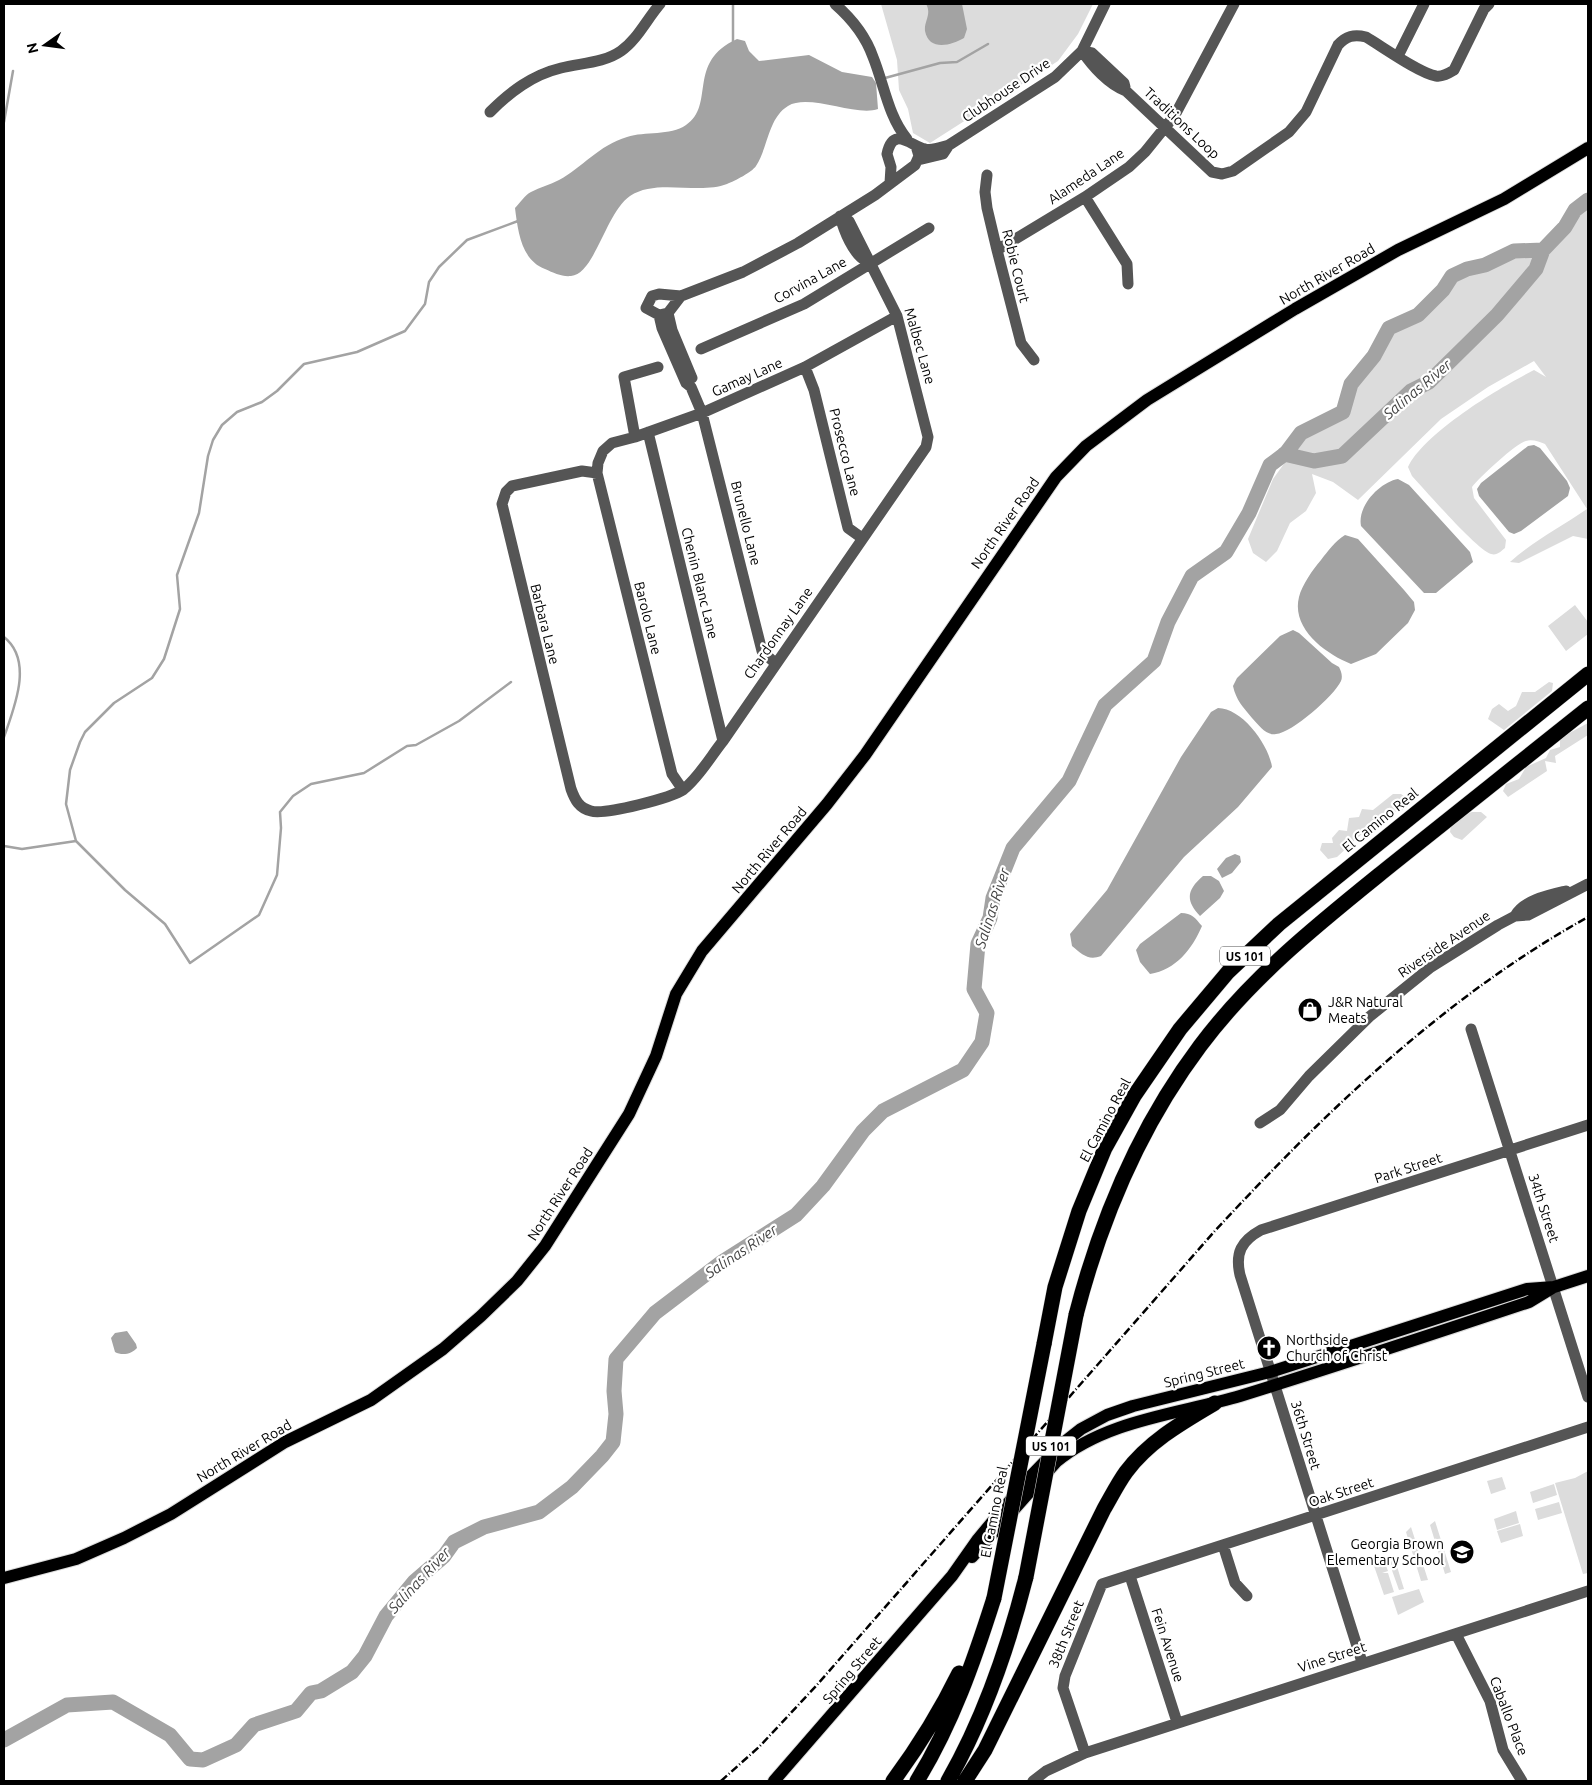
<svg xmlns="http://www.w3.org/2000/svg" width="1592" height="1785" viewBox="0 0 1592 1785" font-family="Ubuntu,sans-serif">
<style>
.green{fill:#dcdcdc}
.water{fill:#a3a3a3}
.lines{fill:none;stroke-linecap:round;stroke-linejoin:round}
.stream{stroke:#a3a3a3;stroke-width:2.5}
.river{stroke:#a3a3a3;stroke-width:15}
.major-casing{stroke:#dbdbdb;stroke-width:14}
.highway-casing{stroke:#dbdbdb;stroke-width:16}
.minor{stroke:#555;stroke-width:11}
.major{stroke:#000;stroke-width:12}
.highway{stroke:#000;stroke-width:15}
.rail{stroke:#000;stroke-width:2.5;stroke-dasharray:8 2.5 1 2.5;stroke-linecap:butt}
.highway-bridge-casing{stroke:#dbdbdb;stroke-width:16;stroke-linecap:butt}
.highway-bridge{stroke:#000;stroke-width:15}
.labels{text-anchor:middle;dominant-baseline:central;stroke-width:4.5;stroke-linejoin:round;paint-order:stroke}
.shield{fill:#fff;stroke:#4c4c4c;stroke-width:1}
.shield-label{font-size:12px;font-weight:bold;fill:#000}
.street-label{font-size:14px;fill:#000;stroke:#fff}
.poi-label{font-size:14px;fill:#000;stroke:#fff;text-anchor:start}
.water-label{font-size:15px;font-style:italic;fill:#444;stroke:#fff}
</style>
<rect width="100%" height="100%" fill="#fff"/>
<path class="green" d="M881,4H1093L1078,34L1058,61L930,143L913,133L908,109L899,90L897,60Z
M1588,205V539L1573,536L1519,563L1510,562C1533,541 1561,527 1587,509L1545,444C1540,442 1532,439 1526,441C1516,443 1479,478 1472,487L1474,498L1506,540L1505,548C1501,551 1497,556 1491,554C1476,549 1426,491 1412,476L1408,467C1424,433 1500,387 1534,370L1546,377L1534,361L1488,387L1441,419L1358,500L1333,482L1312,474L1316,493L1306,511L1290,523L1277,551L1266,562L1253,553L1248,539L1273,479L1304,436L1347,412L1356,386L1380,355L1394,331L1426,312L1446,293L1453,281L1466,273L1489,268L1505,259L1524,254L1543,255Z
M1575,605L1588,622V634L1566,651L1548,626Z
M1549,682L1553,683L1552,691L1504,730L1488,719L1492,709L1499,704L1508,711L1516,706L1522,692H1535Z
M1588,723V735L1555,756L1556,763L1545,761L1547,771L1508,797L1503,791L1506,784L1519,779L1526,767L1546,758L1550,750L1560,747V739C1569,732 1578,729 1588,723Z
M1393,794H1401L1408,799L1410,805L1401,811L1391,812L1374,829L1363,833L1337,857L1328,859L1320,850L1322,843H1333L1332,838L1339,830L1347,831L1349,818L1359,817L1362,809L1373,810Z
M1472,812H1481L1487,817L1462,840L1454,837L1450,832L1452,819Z
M1588,1471V1573L1583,1574L1555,1483L1575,1478Z
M1502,1477L1506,1489L1491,1494L1487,1481Z
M1554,1484L1557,1495L1533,1503L1530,1492Z
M1559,1502L1562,1513L1538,1520L1535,1509Z
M1516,1511L1519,1523L1497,1530L1494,1519Z
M1435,1521L1451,1572L1445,1574L1430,1525Z
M1520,1524L1523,1536L1501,1543L1497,1531Z
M1411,1527L1428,1580L1421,1581L1406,1532Z
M1395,1560L1404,1589L1399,1590L1389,1562Z
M1385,1563L1388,1571L1382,1573H1388L1394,1592L1384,1595L1374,1566Z
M1419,1589L1424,1602L1398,1615L1392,1597Z"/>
<path class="water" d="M926,4H962L967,29L964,38C952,45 929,52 925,31C924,21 932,14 926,4Z
M737,39L745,41L749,51L759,61L809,55L842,72L872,77L876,83L878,109C856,117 809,93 788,106C768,118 768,148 756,166C752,172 735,181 727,184C699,195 656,178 630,196C606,212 595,274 571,276C562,277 554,273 545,269C521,260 518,231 515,208C520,203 525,195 531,192C540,187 550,185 559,180C582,168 599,145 627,137C645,131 670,136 686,125C716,105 686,62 737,39Z
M1534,445L1540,448L1567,481L1570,488L1568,496L1521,531L1514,534L1509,532L1479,496L1477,489L1481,483L1528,446Z
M1398,479L1409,485L1470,552L1473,562L1436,593H1424L1361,526C1357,506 1380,482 1398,479Z
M1345,535L1358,539L1404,590L1414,602L1415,610L1408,623L1376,654L1351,664C1326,654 1291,629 1299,597C1302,585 1313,569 1321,560C1328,551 1335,541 1345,535Z
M1293,630L1299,633L1332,663L1339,667C1341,671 1343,676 1341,681C1334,696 1292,733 1276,734C1266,736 1259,725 1252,718C1243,707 1236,700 1233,686L1237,678L1280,636Z
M1218,708C1242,708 1269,745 1272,767L1238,807L1184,857L1101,956C1088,961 1082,954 1072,946L1070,934L1107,890L1181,757L1211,712Z
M1235,854L1240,856L1241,862L1232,873L1222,878L1217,869L1226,858Z
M1203,876H1211L1219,881L1224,891L1220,898L1200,916C1185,900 1187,890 1203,876Z
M1181,913C1192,913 1195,918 1202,926C1192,949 1176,970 1150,974L1140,962L1136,950L1140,944Z
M127,1331L136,1344L137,1348C132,1354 122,1356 115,1352L111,1338L115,1333Z"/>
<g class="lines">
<path class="stream" d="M733,42V4
M885,78L940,63L957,62L988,44
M4,122L13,71
M4,637C34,661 14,708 4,737
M511,682L459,721L416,745L407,746L364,773L311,784L293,796L280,812L281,828L277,875L259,915L190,963L165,924L125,890L76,841L66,804L70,770L80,742L85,732L114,703L152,678L164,659L180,609L177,575L199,513L208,456L213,440L222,425L237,412L262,402L277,391L304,364L357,352L405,331L425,304L429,282L439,267L467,240L518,221
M4,846L22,849L76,841"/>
<path class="river" d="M1284,454L1314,461L1342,456L1411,391L1429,382L1497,315L1536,269L1543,250
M4,1740L67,1705L113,1702L170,1735L190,1759L203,1760L236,1745L254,1725L296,1711L311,1693L321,1691L352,1672L365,1656L386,1616L414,1582L444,1556L454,1542L484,1527L539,1512L572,1487L602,1456L613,1442L616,1414L614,1391L616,1359L655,1313L722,1262L796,1215L823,1186L863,1131L883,1111L963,1070L982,1042L987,1013L974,989L978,944L990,918L993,898L1013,848L1069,781L1105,705L1154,661L1168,622L1192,576L1226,552L1249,513L1270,465L1286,453L1301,433L1343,412L1351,384L1374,356L1389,328L1418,315L1443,290L1452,276L1467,269L1485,265L1514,251L1543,250L1565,227L1575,210L1588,200"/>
<defs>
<path id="major" d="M972,1557L1056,1462C1106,1420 1179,1414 1240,1396C1337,1366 1433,1334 1529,1302L1552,1288
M4,1578L76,1559L124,1538L171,1514L285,1442L371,1400L443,1349L481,1316L517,1281L545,1246L629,1114L656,1056L676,994L702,951L827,804L865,755L1056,477L1086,446L1147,400L1295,309L1398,250L1504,199L1588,148
M774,1781L952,1576L978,1539L1030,1477L1062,1444L1081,1429L1107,1415L1133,1406L1270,1372L1527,1289L1554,1287L1588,1276"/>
<path id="highway" d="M1076,1315C1101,1218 1140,1126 1200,1046C1253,975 1322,921 1390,866C1456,813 1522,761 1588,708
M1044,1344L1055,1287L1079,1211L1105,1148L1134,1096L1180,1029L1228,972L1279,924L1588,674
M893,1781C918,1747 940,1712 959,1673
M917,1781C952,1724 974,1661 994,1598
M948,1781C984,1718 1008,1648 1026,1577
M965,1781L985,1750L1104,1509C1111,1497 1118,1483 1126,1472C1149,1441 1183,1422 1215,1403"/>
</defs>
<use href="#major" class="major-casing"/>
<use href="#highway" class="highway-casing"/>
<path class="minor" d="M835,4C851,18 866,37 873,57C884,84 888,116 907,139
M1082,51C1092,66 1109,85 1126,91L1212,172L1222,174L1233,171L1289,132L1306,112L1338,45C1346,36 1354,34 1366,37C1383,47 1419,73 1436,76C1443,77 1449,73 1454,70L1484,9L1489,4
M1082,51L1092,53L1124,83L1125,87
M1398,56L1424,4
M490,112C510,92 532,75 561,68C580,63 604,63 621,51C637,40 647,19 660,4
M918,160L943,154L949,145L1055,77L1082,51L1105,4
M987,175L985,192L987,208L997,250L1021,343L1034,360
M890,183L891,167L887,154C893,125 911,146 925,149C933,151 941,147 949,145
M1085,197L1127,264L1128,284
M840,216C844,231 853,254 866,261
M997,250L1085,197L1129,167L1145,152L1175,115L1234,4
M681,296L659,294L652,296L646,308L659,315L668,313L681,296L743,272L798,243L875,195L915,165L919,156L916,146
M668,313L672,330L692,378
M659,315L662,328L686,383L691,387L702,413L762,651L775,663
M701,349L804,304L929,228
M805,367L814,390L848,528L862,538
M648,432L723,741
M635,437L624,377L658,367
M597,473L582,471L512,486L506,492L502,504L571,789C575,800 579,808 591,811C605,815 672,798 684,789C699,777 711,756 723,741L926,447L928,437L897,316L849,221L840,216
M683,790L672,774L597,473L598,463L603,451L612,443L635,437L702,413L805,367L897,316
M1515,916C1524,900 1549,895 1566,891
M1471,1029L1588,1397
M1260,1123L1280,1110L1309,1076L1369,1017L1431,967L1498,925L1515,916L1528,915L1588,884
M1223,1545L1235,1583L1247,1596
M1130,1576L1177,1722
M1456,1634L1490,1701L1503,1750L1522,1781
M1362,1662L1240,1275C1235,1253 1241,1241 1261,1230L1588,1125
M1085,1753L1063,1688L1065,1676L1102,1584L1588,1427
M1033,1781L1046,1771L1085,1753L1588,1591"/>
<use href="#major" class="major"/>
<use href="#highway" class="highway"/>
<path class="rail" d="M721,1781L760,1746L816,1686L1213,1233C1324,1113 1444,997 1588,917"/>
<defs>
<path id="highway-bridge" d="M1026,1577L1076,1315
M994,1598L1044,1344"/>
</defs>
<use href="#highway-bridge" class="highway-bridge-casing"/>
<use href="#highway-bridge" class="highway-bridge"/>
</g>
<defs>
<symbol id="shop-disc" viewBox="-11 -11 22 22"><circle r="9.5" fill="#000" stroke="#fff"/><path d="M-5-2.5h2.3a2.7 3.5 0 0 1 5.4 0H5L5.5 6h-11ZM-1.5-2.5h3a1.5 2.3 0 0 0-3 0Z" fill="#fff"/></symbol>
<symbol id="church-disc" viewBox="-11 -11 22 22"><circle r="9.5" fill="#000" stroke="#fff"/><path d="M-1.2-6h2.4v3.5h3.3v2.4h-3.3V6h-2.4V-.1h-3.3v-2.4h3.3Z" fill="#fff"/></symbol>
<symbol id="school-disc" viewBox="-11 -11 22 22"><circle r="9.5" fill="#000" stroke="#fff"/><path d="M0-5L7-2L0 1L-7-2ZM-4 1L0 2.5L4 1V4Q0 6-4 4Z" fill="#fff"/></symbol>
</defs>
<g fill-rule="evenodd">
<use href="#shop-disc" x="1296" y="996" width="28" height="28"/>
<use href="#church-disc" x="1255" y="1334" width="28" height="28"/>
<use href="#school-disc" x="1448" y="1538" width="28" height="28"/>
</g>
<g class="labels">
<g class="shield">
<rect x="1220" y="946.5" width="50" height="19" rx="4"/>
<rect x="1026" y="1436.5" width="50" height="19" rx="4"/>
</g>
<g class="shield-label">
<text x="1245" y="956">US 101</text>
<text x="1051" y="1446">US 101</text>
</g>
<g class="street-label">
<text transform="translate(1006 90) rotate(-34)">Clubhouse Drive</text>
<text transform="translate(1182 123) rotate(43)">Traditions Loop</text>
<text transform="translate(1086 176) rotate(-34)">Alameda Lane</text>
<text transform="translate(1016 266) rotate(76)">Robie Court</text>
<text transform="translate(1327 274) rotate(-30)">North River Road</text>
<text transform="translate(810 280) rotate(-29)">Corvina Lane</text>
<text transform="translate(920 346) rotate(74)">Malbec Lane</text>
<text transform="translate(747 377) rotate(-24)">Gamay Lane</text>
<text transform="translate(845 452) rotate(76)">Prosecco Lane</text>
<text transform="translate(746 523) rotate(76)">Brunello Lane</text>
<text transform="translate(1005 523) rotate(-55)">North River Road</text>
<text transform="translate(700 583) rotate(76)">Chenin Blanc Lane</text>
<text transform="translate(648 618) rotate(76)">Barolo Lane</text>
<text transform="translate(545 624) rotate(76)">Barbara Lane</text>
<text transform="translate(778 633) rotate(-55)">Chardonnay Lane</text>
<text transform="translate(1380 820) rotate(-39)">El Camino Real</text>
<text transform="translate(769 850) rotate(-50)">North River Road</text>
<text transform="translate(1444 944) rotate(-34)">Riverside Avenue</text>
<text transform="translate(1105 1120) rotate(-62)">El Camino Real</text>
<text transform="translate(1408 1168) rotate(-18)">Park Street</text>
<text transform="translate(560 1194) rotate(-57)">North River Road</text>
<text transform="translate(1544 1208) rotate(72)">34th Street</text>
<text transform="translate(1204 1373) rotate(-14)">Spring Street</text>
<text transform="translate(1306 1435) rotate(73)">36th Street</text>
<text transform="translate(244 1451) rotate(-31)">North River Road</text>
<text transform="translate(1341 1492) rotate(-18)">Oak Street</text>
<text transform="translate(994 1512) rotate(-79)">El Camino Real</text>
<text transform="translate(1066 1634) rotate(-68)">38th Street</text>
<text transform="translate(1168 1645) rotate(72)">Fein Avenue</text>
<text transform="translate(1332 1657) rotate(-18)">Vine Street</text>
<text transform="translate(852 1670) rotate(-50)">Spring Street</text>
<text transform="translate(1509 1716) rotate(69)">Caballo Place</text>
</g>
<g class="poi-label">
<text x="1328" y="1002">J&amp;R Natural<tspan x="1328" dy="16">Meats</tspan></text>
<text x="1286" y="1340">Northside<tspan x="1286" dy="16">Church of Christ</tspan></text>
<text x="1444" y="1544" text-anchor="end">Georgia Brown<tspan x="1444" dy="16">Elementary School</tspan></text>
</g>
<g class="water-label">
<text transform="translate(1417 389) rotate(-40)">Salinas River</text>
<text transform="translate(992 908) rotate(-72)">Salinas River</text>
<text transform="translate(741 1251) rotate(-34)">Salinas River</text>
<text transform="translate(419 1580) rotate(-47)">Salinas River</text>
</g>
</g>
<rect width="1592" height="1785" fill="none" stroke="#000000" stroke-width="10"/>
<g transform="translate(45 45) rotate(256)" stroke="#ffffff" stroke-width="4" paint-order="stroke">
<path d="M0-4L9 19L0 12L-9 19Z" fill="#000000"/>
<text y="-8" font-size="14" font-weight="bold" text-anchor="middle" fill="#000000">N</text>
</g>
</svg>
